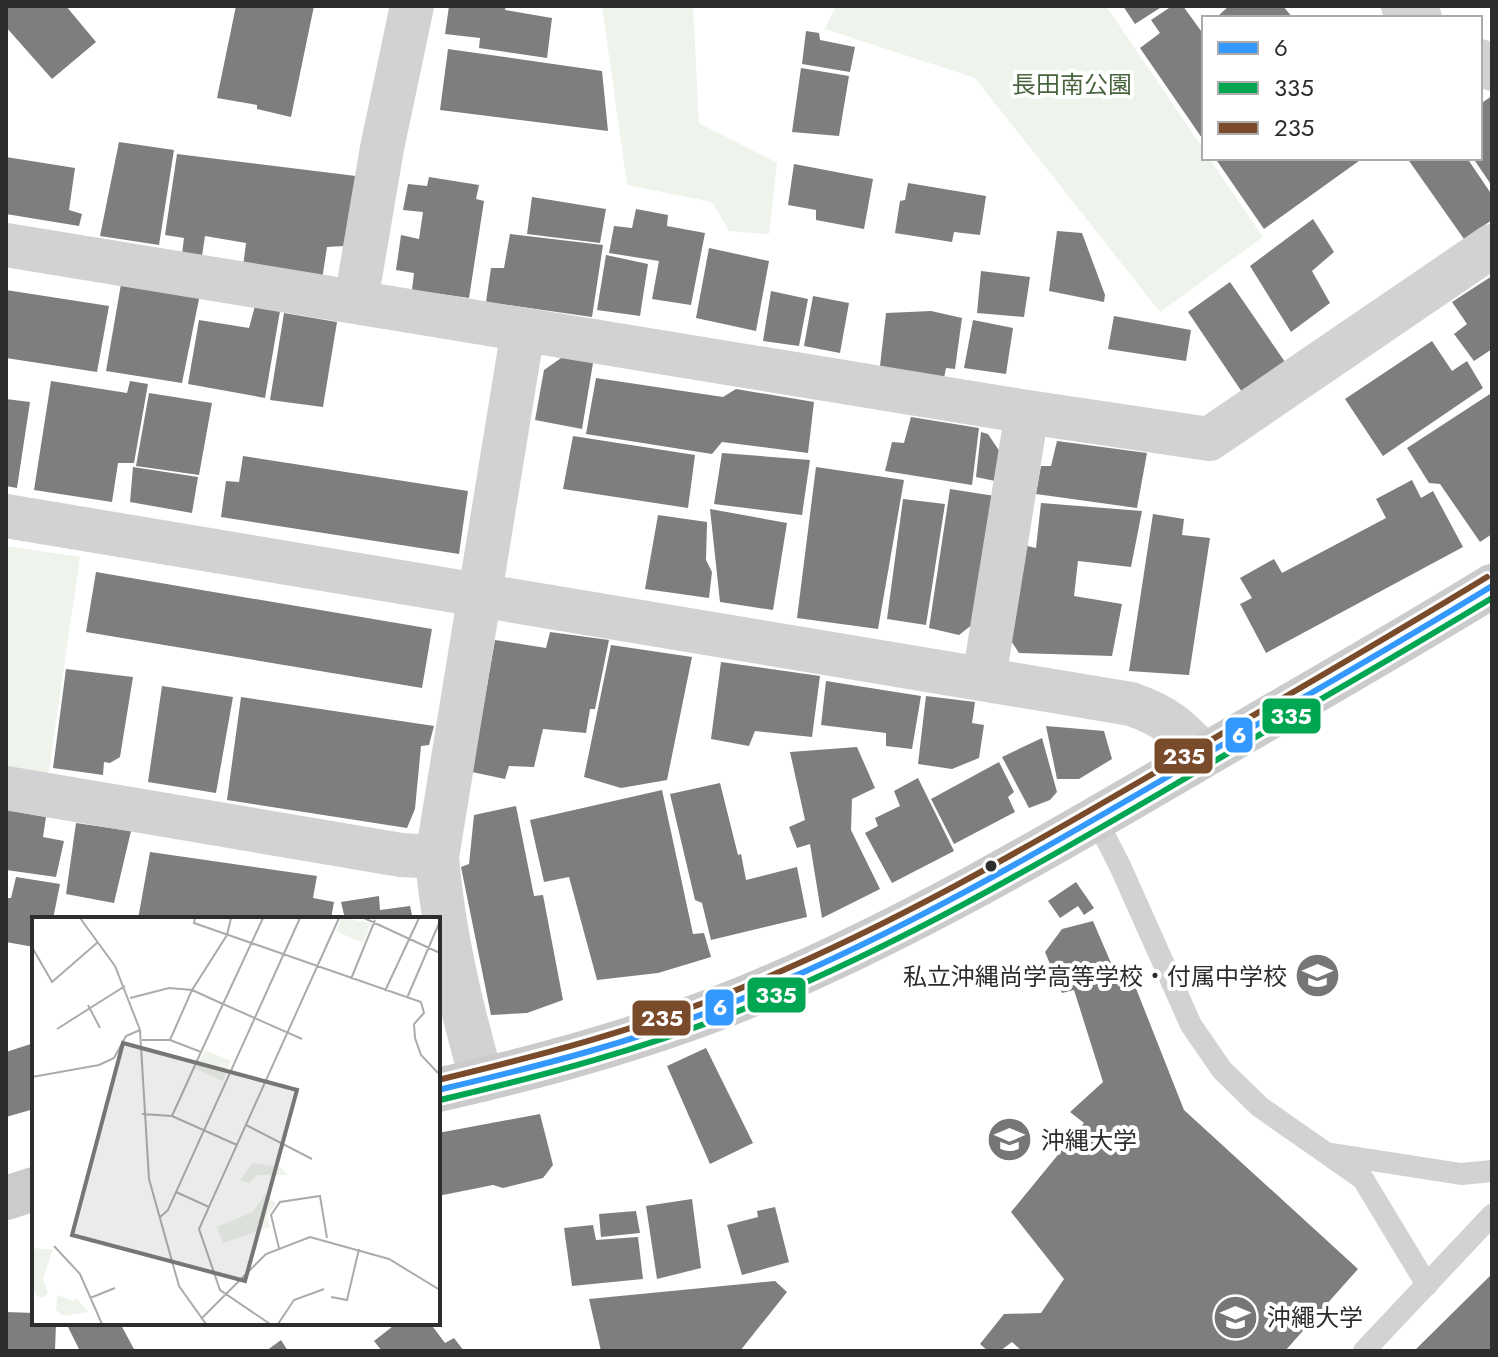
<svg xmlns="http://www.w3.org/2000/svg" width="1498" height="1357" viewBox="0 0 1498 1357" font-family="Jost,'Noto Sans JP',sans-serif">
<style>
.green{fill:#eef3eb}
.building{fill:#7e7e7e}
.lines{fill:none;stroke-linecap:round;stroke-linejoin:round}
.service{stroke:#d2d2d2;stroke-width:22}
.minor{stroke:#d2d2d2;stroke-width:44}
.secondary{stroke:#cbcbcb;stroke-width:44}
.bus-1-casing{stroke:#fff;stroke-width:12}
.bus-2-casing{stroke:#fff;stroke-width:12}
.bus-3-casing{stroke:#fff;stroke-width:12}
.bus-1{stroke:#39f;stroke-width:6}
.bus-2{stroke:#00a651;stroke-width:6}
.bus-3{stroke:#7a4b2a;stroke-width:6}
.bus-dot{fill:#2d2d2d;stroke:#fff;stroke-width:3}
.labels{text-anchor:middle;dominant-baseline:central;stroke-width:8;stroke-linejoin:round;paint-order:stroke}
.park-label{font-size:24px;fill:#48653e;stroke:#fff}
.poi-label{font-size:24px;fill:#2d2d2d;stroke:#fff;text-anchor:start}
.inset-road{fill:none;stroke:#ababab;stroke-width:2}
.view{fill:#767676;fill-opacity:0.15;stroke:#767676;stroke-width:4}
.inset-edge{fill:none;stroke:#2d2d2d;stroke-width:4}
.line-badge{stroke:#fff;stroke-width:3}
.badge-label{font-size:22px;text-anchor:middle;font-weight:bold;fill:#fff}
</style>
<rect width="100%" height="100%" fill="#fff"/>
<path class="green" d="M602,6H693L699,123L777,163L769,234L729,231L712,202L627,185Z
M836,6H1106L1204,150V158H1209L1263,237L1160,312L975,78L825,29Z
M6,546L80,557L48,777L6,768Z"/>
<path class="building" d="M6,6H66L96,42L52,79L6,27Z
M236,6H314L291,117L257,109V105L217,98Z
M449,6H506L505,10L552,18L547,58L479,48L480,38L445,34Z
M1123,6H1163L1135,24Z
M1172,6H1183L1204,35V141L1140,48L1160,33L1151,20Z
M1229,6H1283L1293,18H1220L1218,16Z
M806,31L819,33L820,40L855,47L850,72L802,64Z
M448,49L602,71L608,131L440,110Z
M801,68L849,76L839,136L792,132Z
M1492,96V186L1473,158H1480V104Z
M119,142L174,150L159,245L100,236Z
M177,154L356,176L344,246L327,247L322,280L243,267L246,243L205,236L202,256L182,254L184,238L165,235Z
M6,157L75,168L69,210L82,214L79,226L6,214Z
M1215,158H1363L1264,229Z
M1407,158H1467L1492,195V220L1464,239Z
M794,164L873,179L864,229L816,220V210L788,205Z
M429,177L479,185L476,199L484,201L469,298L412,290L414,273L396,270L401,235L419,239L423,212L403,210L408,184L427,186Z
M908,183L986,196L980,235L954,232L952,242L895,233L900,201L905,200Z
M532,197L606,209L600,243L527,234Z
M636,209L668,215L667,226L705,233L691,305L652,299L659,261L609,253L614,226L632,228Z
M1313,219L1334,252L1312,271L1330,303L1291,332L1250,266Z
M1057,231L1082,233L1105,295L1104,302L1049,291Z
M510,234L603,245L592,317L486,302L491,268H504Z
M709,248L769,261L756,331L696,318Z
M606,255L648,264L640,316L597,310Z
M981,271L1030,277L1024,317L977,313Z
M1492,276V349L1474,361L1454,334L1467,324L1452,302Z
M1230,282L1285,362L1242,392L1188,312Z
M121,284L200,294L182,383L106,371Z
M6,290L109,306L97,372L6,358Z
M771,291L808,299L799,346L763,341Z
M813,296L849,303L840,353L804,346Z
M255,306L280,311L265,398L188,384L199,320L249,328Z
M931,311L962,318L955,369L946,368L944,378L880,366L886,313Z
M284,313L337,322L323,407L270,400Z
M1114,316L1191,330L1186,361L1108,349Z
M973,320L1013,328L1006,374L964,368Z
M1432,341L1452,371L1467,361L1483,388L1383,456L1345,399Z
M564,356L593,363L582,429L535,420L544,370Z
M596,378L723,397L736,389L814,402L808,453L722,442L712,454L586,434Z
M51,381L127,393L130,381L148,384L134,463H118L112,502L34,490Z
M149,393L212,403L199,475L136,466Z
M1490,394L1492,398V534L1480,542L1440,484L1429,483L1407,448Z
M6,399L30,402L17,488L6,486Z
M911,417L979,428L972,485L885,471L892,442L904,443Z
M981,432L988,434L1000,452L995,481L976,477Z
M573,436L695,455L688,508L563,489Z
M1057,441L1147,453L1137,508L1036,494L1041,466H1051Z
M722,453L810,460L802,515L714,504Z
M243,456L468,491L459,554L221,517L226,481L239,482Z
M133,467L198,477L192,513L130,502Z
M816,467L904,480L878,629L797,618Z
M1412,480L1421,498L1433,491L1463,547L1266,653L1240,604L1252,598L1240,578L1274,559L1282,573L1386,518L1376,499Z
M950,489L995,496L973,624L959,635L929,628Z
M903,499L945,504L926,625L887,619Z
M1041,503L1142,511L1131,567L1078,561L1074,596L1122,604L1112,656L1019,653L1006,633L1023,545L1036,548Z
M710,509L787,523L773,610L720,602Z
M1153,514L1184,519L1182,535L1210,538L1189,675L1129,671Z
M658,515L707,522L706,560L712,572L709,598L645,589Z
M96,572L432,629L422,688L86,632Z
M550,632L609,640L595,709H590L586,733L543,729L534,767L509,766L505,779L472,772L495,640L546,648Z
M611,645L692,657L667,780L621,788L584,777Z
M721,662L820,676L812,737L755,731L749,746L711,739Z
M66,669L133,677L120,757L110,763L104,762L103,775L53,768Z
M826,681L921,696L912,749L886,746V733L821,725Z
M162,686L233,697L216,793L148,782Z
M926,696L975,702L972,723L984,725L979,758L952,769L918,764Z
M241,697L434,726L429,745L421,746L415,809L407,828L227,800Z
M1046,726L1104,731L1112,759L1079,779H1057Z
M1042,738L1057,792L1050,800L1029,808L1002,757Z
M857,747L875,788L852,799L851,830L880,889L822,918L810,844L797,848L789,827L805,820L790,752Z
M999,762L1014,792L1008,797L1015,812L954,844L931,799Z
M918,778L954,851L892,883L865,833L878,826L875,818L900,806L894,791Z
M720,783L738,855L741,854L746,880L797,867L807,917L711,940L702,903L695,900L670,794Z
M662,790L693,934L704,933L711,957L658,973L597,980L569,877L544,882L530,820Z
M516,806L534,896L543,895L563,1000L527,1013L491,1015L461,867L469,864L474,815Z
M6,810L46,817L43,837L64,841L56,877L6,870Z
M76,823L131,831L114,903L66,894Z
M150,852L317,876L313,898L334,902L331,919H138Z
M16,877L60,884L53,919H34V947L6,942V898H11Z
M1076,882L1094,908L1084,915L1078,906L1060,918L1048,901Z
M379,896L380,910L410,906L413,919H345L341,902Z
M1093,921L1114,970L1128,968L1184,1110L1358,1269L1285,1351H1022L1012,1342L1000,1351H988L980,1344L1004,1314L1041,1313L1064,1279L1011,1212L1084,1123L1070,1112L1103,1082L1074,990L1062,993L1045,952L1062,929Z
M34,1043V1109L6,1117V1052Z
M706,1048L753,1143L710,1164L667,1066Z
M540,1114L553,1165L543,1178L503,1188L493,1185L438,1196V1133Z
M692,1199L701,1268L657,1279L646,1206Z
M775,1207L789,1262L742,1275L727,1225L758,1217L757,1211Z
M636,1211L640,1233L601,1237L599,1214Z
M593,1225L596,1240L638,1237L643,1279L572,1286L564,1228Z
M1492,1274V1351H1414Z
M775,1281L787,1292L740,1351H601L589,1299Z
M6,1312L34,1313V1323H56L55,1351H6Z
M66,1323H120L135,1351H80Z
M397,1323H430L445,1343L454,1338L464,1351H382L374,1341Z
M281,1340L288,1351H266Z"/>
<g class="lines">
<path class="service" d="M1096,819L1120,866L1191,1025L1222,1070L1260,1107L1326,1153L1461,1174L1492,1171
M1330,1156L1363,1179L1427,1285
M1364,1351L1492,1215"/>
<path class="minor" d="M1403,6L1420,18
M1480,61L1492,69
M6,245L1027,412L1209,439L1492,246
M356,301L382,148L412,6
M6,516L1131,704C1166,716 1178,728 1204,755
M984,678L1027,412
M6,788L401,855L437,857
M482,1080C461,1008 443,932 437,857L523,330"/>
<path class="secondary" d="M438,1090C540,1067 642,1039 739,1000C900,934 1050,846 1200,758C1297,701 1396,645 1492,586
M6,1198L34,1189"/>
<defs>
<path id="bus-1" d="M438,1090C540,1066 642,1040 739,1000C893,937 1036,854 1179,770C1283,709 1389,649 1492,586"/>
<path id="bus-2" d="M440,1100C542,1076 644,1049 741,1010C892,949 1034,867 1174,785C1280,722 1387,662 1492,598"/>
<path id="bus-3" d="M438,1080C538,1056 638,1030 734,991C885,930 1028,847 1168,765C1275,703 1382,641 1487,577"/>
</defs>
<use href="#bus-1" class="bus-1-casing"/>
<use href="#bus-2" class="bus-2-casing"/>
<use href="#bus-3" class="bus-3-casing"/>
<use href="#bus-1" class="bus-1"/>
<use href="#bus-2" class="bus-2"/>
<use href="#bus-3" class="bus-3"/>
</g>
<defs>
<symbol id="school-disc" viewBox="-11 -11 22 22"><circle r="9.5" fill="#767676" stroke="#fff"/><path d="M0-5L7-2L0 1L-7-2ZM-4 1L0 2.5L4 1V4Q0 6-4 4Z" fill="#fff"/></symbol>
<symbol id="university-disc" viewBox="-11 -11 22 22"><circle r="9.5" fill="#767676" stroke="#fff"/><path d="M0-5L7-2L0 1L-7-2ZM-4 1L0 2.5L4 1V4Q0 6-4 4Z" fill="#fff"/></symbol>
</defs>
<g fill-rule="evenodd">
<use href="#school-disc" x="1292" y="950" width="51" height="51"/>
<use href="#university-disc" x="984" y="1114" width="51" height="51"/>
<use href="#university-disc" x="1210" y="1292" width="51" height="51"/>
</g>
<circle class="bus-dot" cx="991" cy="866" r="7"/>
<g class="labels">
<g class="park-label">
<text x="1072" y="84">長田南公園</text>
</g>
<g class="poi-label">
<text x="1287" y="976" text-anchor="end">私立沖縄尚学高等学校・付属中学校</text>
<text x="1041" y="1140">沖縄大学</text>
<text x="1267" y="1317">沖繩大学</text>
</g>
</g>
<g transform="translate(32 917)">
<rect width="408" height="408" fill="#fff"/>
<path d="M310,1L339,6L331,26L304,14ZM173,133L199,144L191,164L164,152ZM220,246L249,250L256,258H225L217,266L208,263ZM233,277L244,287L235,298L238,310L191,326L185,310L221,295ZM0,331L21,333L11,361L16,376L11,381L4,379L0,366ZM25,378L41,384L45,381L56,395L32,399L24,393Z" fill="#eef3eb"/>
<path class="inset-road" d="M48,1L83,49L108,113L117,262L147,369L174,407M163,1L162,6L389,85L392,96L382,107L383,121L389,138L408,158M231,1L191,87L270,122M332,1L408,36M0,30L20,65L66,25M319,62L343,3M353,74L387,1M98,81L137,71L160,73L138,123H110M375,81L408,4M56,88L68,111M25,112L93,69M138,123L169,135L191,87L160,73L195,18L199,1M0,160L67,148L82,141L94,119L108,113M110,197L140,199L205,228M140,199L169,135M214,208L280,242M144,275L177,290M127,301L136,293L268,1M22,329L48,357L70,407M247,331L239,298L248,285L288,279L295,321M299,380L315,383L327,332M58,381L83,371M169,402L234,337L278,320L357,342L408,373M238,407L188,373L167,312L307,1M246,407L262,383L292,372"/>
<path class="view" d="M91,126L265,173L213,364L40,318Z"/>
<rect width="408" height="408" class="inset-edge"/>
</g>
<g class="line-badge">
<rect x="1261" y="697" width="61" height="38" rx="8" fill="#00a651"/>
<rect x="1224" y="716" width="30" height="38" rx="8" fill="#39f"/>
<rect x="1153" y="737" width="61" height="38" rx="8" fill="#7a4b2a"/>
<rect x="746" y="976" width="61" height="38" rx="8" fill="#00a651"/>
<rect x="704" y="988" width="31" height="39" rx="8" fill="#39f"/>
<rect x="631" y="999" width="61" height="38" rx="8" fill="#7a4b2a"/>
</g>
<g class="badge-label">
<text x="1291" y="724">335</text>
<text x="1239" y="743">6</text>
<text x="1184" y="764">235</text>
<text x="776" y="1003">335</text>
<text x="720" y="1015">6</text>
<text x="662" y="1026">235</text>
</g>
<rect width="1498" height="1357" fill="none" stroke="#2d2d2d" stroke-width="16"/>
<rect x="1202" y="16" width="280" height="144" fill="#ffffff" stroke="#ababab" stroke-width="2"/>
<rect x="1218" y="42" width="40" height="12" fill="#3399ff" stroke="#ababab" stroke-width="2"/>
<text x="1274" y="56" font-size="24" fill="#2d2d2d">6</text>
<rect x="1218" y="82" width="40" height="12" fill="#00a651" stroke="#ababab" stroke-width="2"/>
<text x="1274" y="96" font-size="24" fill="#2d2d2d">335</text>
<rect x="1218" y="122" width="40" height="12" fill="#7a4b2a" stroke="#ababab" stroke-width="2"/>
<text x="1274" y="136" font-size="24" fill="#2d2d2d">235</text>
</svg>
